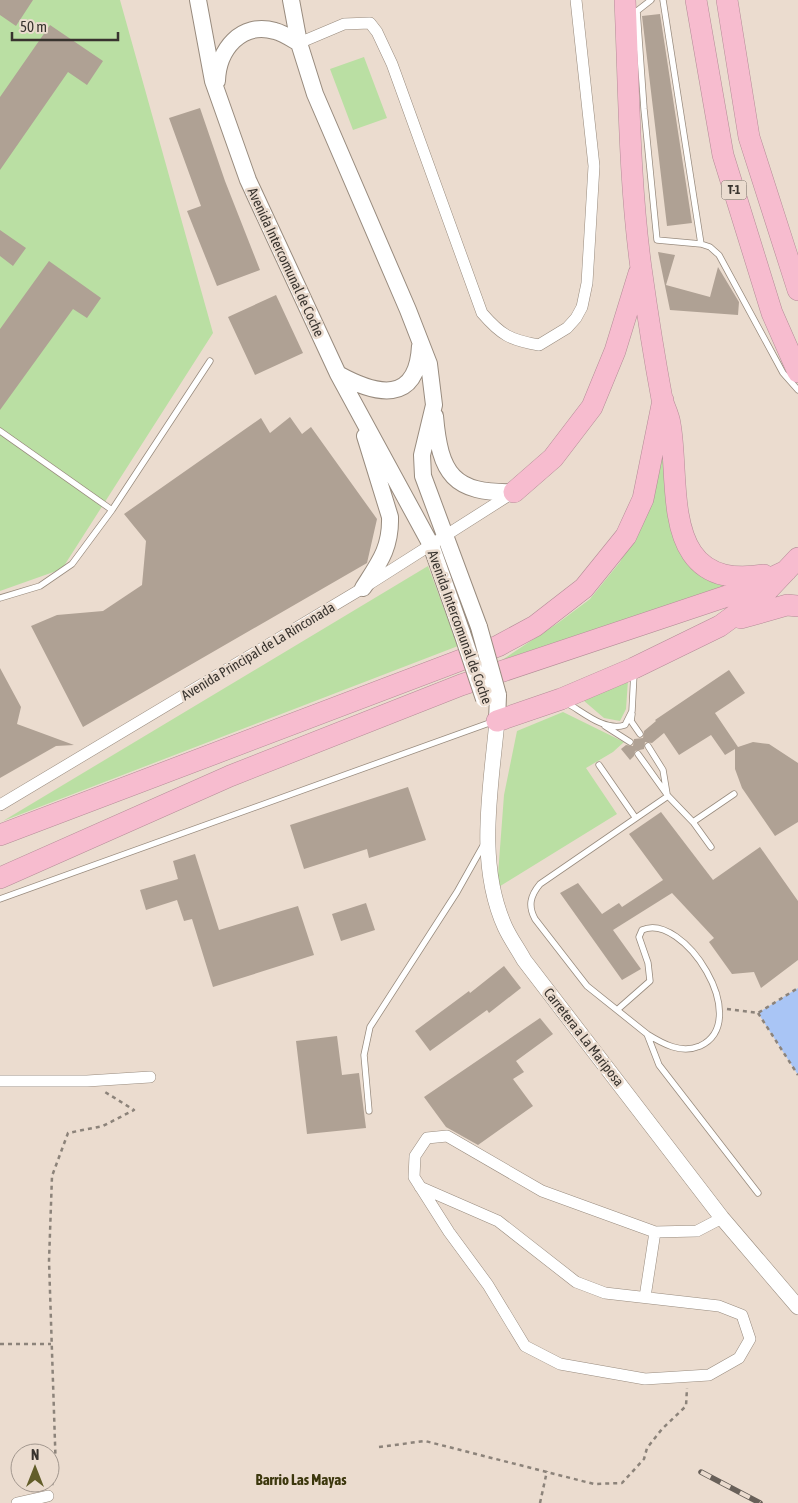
<svg xmlns="http://www.w3.org/2000/svg" width="798" height="1503" viewBox="0 0 798 1503" font-family="'Asap Condensed',sans-serif">
<style>
.green{fill:#badfa3}
.water{fill:#a9c5f5}
.building{fill:#afa194}
.lines{fill:none;stroke-linecap:round;stroke-linejoin:round}
.service-casing{stroke:#988b7e;stroke-width:7}
.minor-casing{stroke:#988b7e;stroke-width:12}
.tertiary-casing{stroke:#988b7e;stroke-width:16}
.secondary-casing{stroke:#988b7e;stroke-width:18}
.motorway-casing{stroke:#b48c97;stroke-width:22}
.path{stroke:#8c837a;stroke-width:2.5;stroke-dasharray:4 4;stroke-linecap:butt}
.service{stroke:#fff;stroke-width:5.5}
.minor{stroke:#fff;stroke-width:11}
.tertiary{stroke:#fff;stroke-width:15}
.secondary{stroke:#fff;stroke-width:16}
.motorway{stroke:#f7bccf;stroke-width:21}
.rail-casing{stroke:#686059;stroke-width:5.5}
.rail{stroke:#ebdccf;stroke-width:4;stroke-dasharray:11;stroke-linecap:butt}
.secondary-bridge-casing{stroke:#988b7e;stroke-width:18;stroke-linecap:butt}
.secondary-bridge{stroke:#fff;stroke-width:16}
.labels{text-anchor:middle;dominant-baseline:central;stroke-width:5;stroke-linejoin:round;paint-order:stroke}
.shield{fill:#ebdccf;stroke:#6e665e;stroke-width:1}
.shield-label{font-size:12px;font-weight:bold;fill:#38332e}
.street-label{font-size:14px;fill:#38332e;stroke:#ebdccf}
.neighbourhood-label{font-size:15px;font-weight:bold;fill:#3c370d;stroke:#ebdccf}
</style>
<rect width="100%" height="100%" fill="#ebdccf"/>
<path class="green" d="M0,0H120L213,333L62,569L0,591Z
M364,57L387,118L353,130L330,69Z
M664,435L675,534L735,585L502,660L558,623L590,599L620,562L639,526Z
M428,566L458,646L3,821Z
M628,680L626,709L620,721L604,718L583,700Z
M563,712L624,742L613,752L586,768L617,814L497,888L504,795L517,731Z"/>
<path class="water" d="M798,988V1075L758,1013Z"/>
<path class="building" d="M0,0H33L16,26L0,15Z
M660,14L692,223L667,226L642,16Z
M50,25L103,61L87,85L68,72L0,170V97Z
M200,108L225,181L260,270L217,286L187,211L201,206L169,118Z
M0,230L26,248L13,266L0,256Z
M658,252L675,255L666,285L710,297L718,267L739,302L738,315L670,310Z
M49,261L101,298L87,318L73,309L0,410V329Z
M276,295L303,353L255,375L228,317Z
M290,417L302,434L311,427L377,519L367,563L83,727L31,626L57,615L103,611L142,585L146,541L124,514L261,418L270,433Z
M0,668L21,707L17,724L74,745L56,746L0,778Z
M729,670L745,693L715,713L738,747L753,742L769,744L798,763V822L775,836L742,788L735,769V749L725,755L711,735L679,755L664,733L652,743L645,742L644,749L635,751L634,756L630,760L621,749L626,745L633,746L634,739L643,738L644,731L656,721L655,720Z
M408,787L426,840L369,858L367,849L304,869L290,825Z
M661,812L713,880L760,847L798,901V960L761,988L754,972L732,974L709,942L714,938L672,893L613,930L641,969L622,980L560,893L578,883L602,914L619,903L622,907L663,880L629,834Z
M195,854L219,930L298,906L314,955L213,987L192,919L184,921L177,900L146,910L140,890L178,879L173,861Z
M366,903L375,930L341,941L332,914Z
M504,966L521,988L489,1013L487,1010L430,1051L415,1031L469,991L470,993Z
M540,1018L553,1034L516,1061L524,1072L513,1079L533,1106L478,1145L446,1127L424,1097Z
M337,1036L342,1075L359,1073L366,1128L307,1134L296,1041Z"/>
<g class="lines">
<defs>
<path id="service" d="M651,0L637,11L644,109L657,240L701,244
M663,0L701,244L710,247L719,255L783,373L798,390
M0,431L112,510
M0,598L40,586L72,564L112,510L210,361
M567,703C583,712 605,732 625,725L632,711L634,673
M632,714L631,721L640,734
M605,726L630,742
M648,746L663,770L667,794
M638,754L668,796L693,822L711,847
M599,765L635,817
M668,796L540,884C530,896 528,906 535,919L587,986L647,1034L659,1065L758,1193
M693,822L734,794
M0,899L492,722
M617,1010L650,981L648,963L639,937L642,930C683,911 754,1021 700,1046C681,1054 663,1044 647,1034
M369,1111L364,1055L370,1027L457,892L484,844"/>
<path id="minor" d="M299,43L344,24L370,23L377,32L392,64L482,313C501,335 510,340 539,345L567,328L576,318L582,307L587,283L594,166L576,0
M0,805L363,588L514,492
M0,1081H87L150,1077
M420,1187L498,1221L576,1282L605,1293L719,1306L742,1315L750,1339L739,1358L709,1375L645,1379L560,1364L525,1346L488,1285L449,1232L414,1177L415,1156L427,1138L447,1136L542,1191L655,1232L697,1231L722,1218
M645,1297L655,1232
M17,1503L48,1496"/>
<path id="tertiary" d="M497,721C491,788 476,863 505,927C510,938 518,949 524,960L722,1218L798,1307"/>
<path id="secondary" d="M198,0L213,81L248,180L338,374L431,545L462,633
M291,0L299,43L315,94L408,310L429,364L434,405L422,455L423,476L479,627
M217,81C218,50 241,21 275,31C283,33 292,39 299,43
M338,374C376,395 417,405 420,346
M435,416C440,474 453,494 514,492
M363,588C379,563 391,548 390,517L365,436
M497,721L498,695"/>
<path id="motorway" d="M625,0C629,89 629,179 641,268C647,311 654,356 662,399C664,407 669,415 670,424C677,462 670,521 692,553C709,578 737,579 764,575
M696,0L723,155L772,313L798,372
M727,0L749,137L798,290
M514,492L553,458L592,407L615,351L639,273
M741,618L787,605L798,606
M497,721L561,699L634,668L720,626L765,593L798,558
M0,835L498,646L535,626L584,588L626,536L643,499L663,400
M0,878L230,776L461,685L748,589L786,571"/>
</defs>
<use href="#service" class="service-casing"/>
<use href="#minor" class="minor-casing"/>
<use href="#tertiary" class="tertiary-casing"/>
<use href="#secondary" class="secondary-casing"/>
<use href="#motorway" class="motorway-casing"/>
<path class="path" d="M727,1009L758,1013L798,988
M758,1013L798,1075
M0,1344H51
M379,1447L425,1441L594,1484L622,1483L644,1459L647,1448L662,1429L686,1406L687,1388
M52,1485L56,1473L49,1261L52,1176L68,1133L103,1126L134,1110L105,1092
M540,1503L547,1471"/>
<use href="#service" class="service"/>
<use href="#minor" class="minor"/>
<use href="#tertiary" class="tertiary"/>
<use href="#secondary" class="secondary"/>
<use href="#motorway" class="motorway"/>
<defs>
<path id="rail" d="M701,1472L760,1503"/>
</defs>
<use href="#rail" class="rail-casing"/>
<use href="#rail" class="rail"/>
<defs>
<path id="secondary-bridge" d="M479,627L498,695
M462,633L484,699"/>
</defs>
<use href="#secondary-bridge" class="secondary-bridge-casing"/>
<use href="#secondary-bridge" class="secondary-bridge"/>
</g>
<g class="labels">
<rect class="shield" x="721.5" y="180.5" width="25" height="19" rx="4"/>
<g class="shield-label">
<text x="734" y="190">T-1</text>
</g>
<g class="street-label">
<text transform="translate(286 262) rotate(65)">Avenida Intercomunal de Coche</text>
<text transform="translate(460 627) rotate(70)">Avenida Intercomunal de Coche</text>
<text transform="translate(258 651) rotate(-31)">Avenida Principal de La Rinconada</text>
<text transform="translate(584 1037) rotate(52)">Carretera a La Mariposa</text>
</g>
<g class="neighbourhood-label">
<text x="301" y="1479">Barrio Las Mayas</text>
</g>
</g>
<g transform="translate(35 1468)"><circle r="24" fill="#ebdccf" stroke="#a3988f"/>
<path d="M0-4L9 19L0 12L-9 19Z" fill="#625d29"/>
<text y="-8" font-size="14" font-weight="bold" text-anchor="middle" fill="#38332e">N</text>
</g>
<path d="M12 32v8h106v-8" fill="none" stroke="#38332e" stroke-width="2.5"/>
<text x="20" y="32" font-size="15" fill="#38332e" stroke="#ebdccf" stroke-width="4" paint-order="stroke">50 m</text>
</svg>
